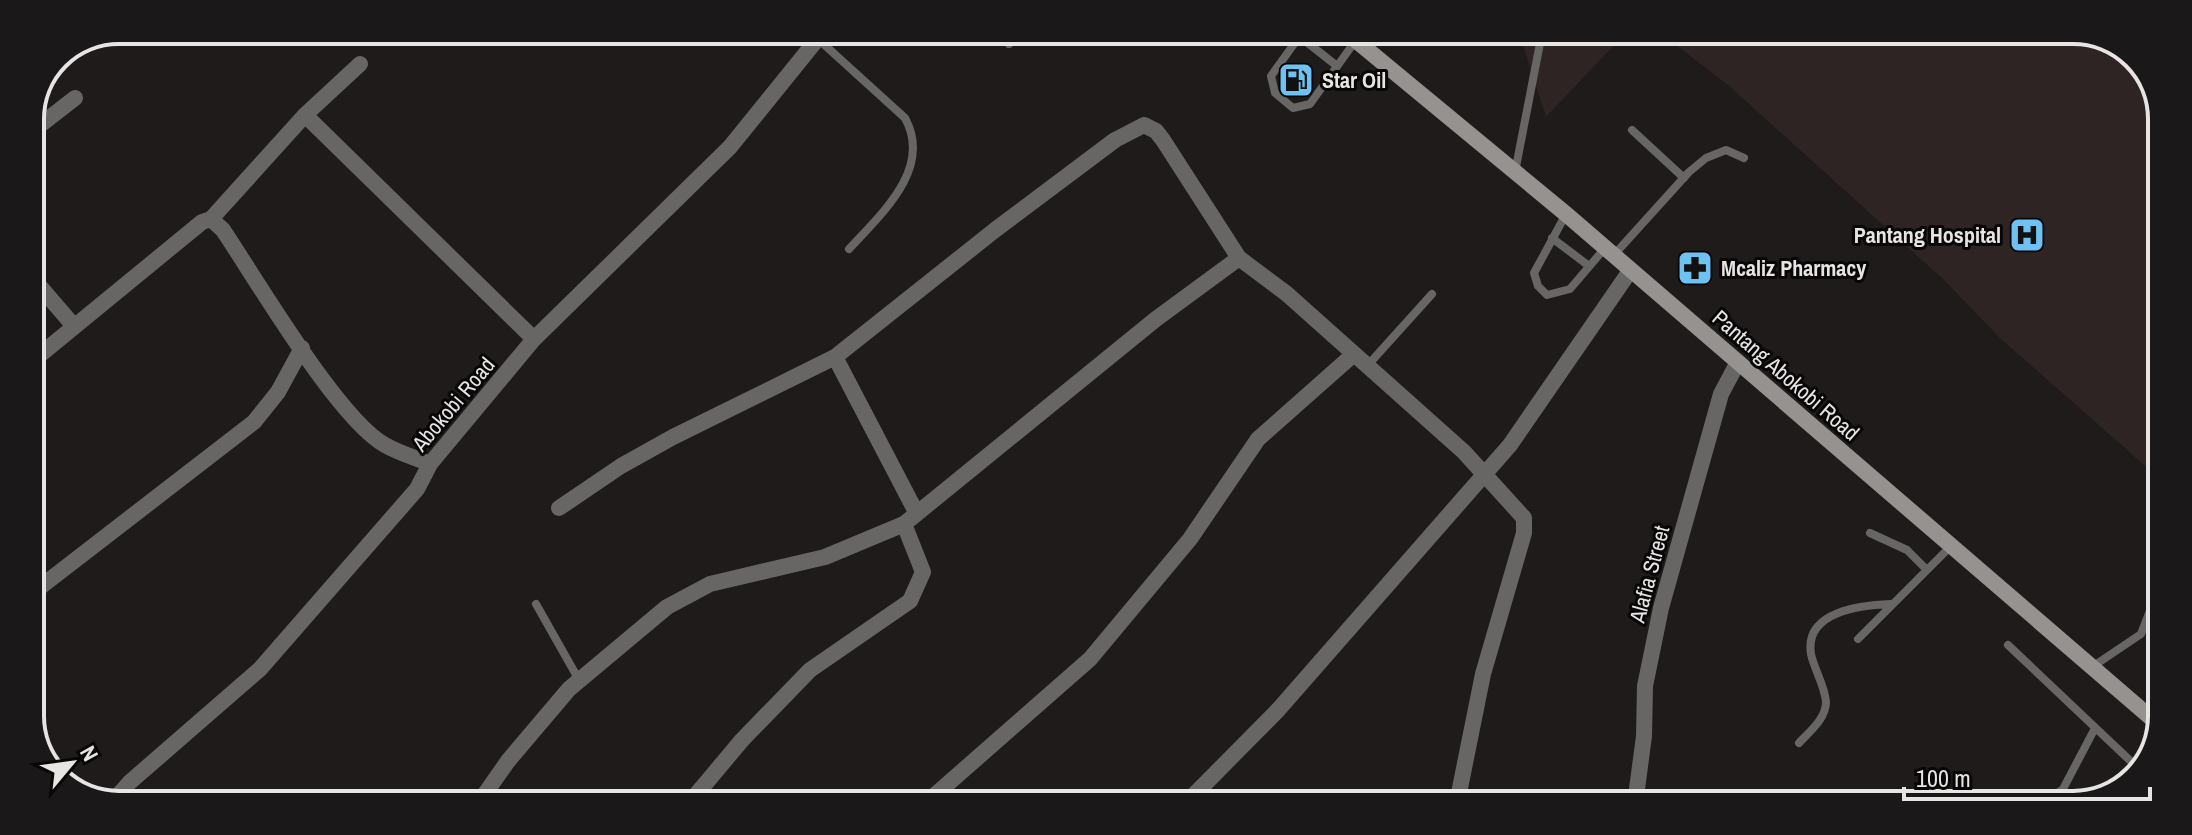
<svg xmlns="http://www.w3.org/2000/svg" width="2192" height="835" viewBox="0 0 2192 835" font-family="'Archivo Narrow',sans-serif">
<style>
.built{fill:#2f2424}
.lines{fill:none;stroke-linecap:round;stroke-linejoin:round}
.lane{stroke:#686665;stroke-width:8}
.street{stroke:#686665;stroke-width:16}
.secondary{stroke:#959290;stroke-width:16}
.labels{text-anchor:middle;dominant-baseline:central;stroke-width:6;stroke-linejoin:round;paint-order:stroke}
.poi-label{font-size:22px;font-weight:bold;fill:#e7e4e4;stroke:#080606;text-anchor:start}
.street-label{font-size:22px;fill:#e7e4e4;stroke:#080606}
.rim{fill:none;stroke:#e7e4e4;stroke-width:4}
</style>
<rect width="100%" height="100%" fill="#1f1b1a"/>
<path class="built" d="M1519,33L1631,34L1616,43L1546,117Z
M1662,34L2102,35L2143,64L2162,112L2159,478L2000,338L1943,279L1728,85Z"/>
<g class="lines">
<path class="lane" d="M1006,32L1009,44
M1302,33L1271,76L1275,93L1293,108L1310,104L1356,40
M1299,36L1337,66
M818,39L905,118C933,169 881,214 849,249
M1632,130L1684,178
M1515,172L1542,33
M1566,214L1534,273L1538,286L1547,295L1570,289L1605,248
M1552,238L1589,266
M1613,256L1689,172L1706,158L1726,150L1744,158
M1368,365L1432,294
M1870,533L1907,550L1925,568
M536,604L579,680
M1858,639L1951,546
M2008,645L2139,769
M2092,667L2141,634L2158,590
M1799,743C1809,732 1826,719 1826,702C1825,686 1814,669 1811,654C1804,611 1862,605 1891,604
M2042,805L2063,789L2094,730"/>
<path class="street" d="M305,115L534,339
M30,133L75,98
M211,219L223,230C256,279 338,419 385,445C399,453 416,458 430,464
M30,275L73,325
M835,357L916,512
M30,363L202,222L211,219L305,115L360,64
M559,508L621,466L673,437L835,357L995,230L1115,140L1144,125L1156,131L1163,140L1239,258L1287,294L1464,452L1524,518V533L1483,674L1457,803
M30,595L254,422L278,392L302,348
M114,800L130,782L260,669L417,489L430,464L534,339L730,147L823,32
M480,801L508,761L569,689L667,607L710,584L825,557L904,524L1156,319L1239,258
M690,802L742,740L810,670L910,601L923,572L904,524
M927,802L1090,659L1190,539L1258,439L1354,354
M1186,803L1278,710L1510,445L1630,271
M1635,804L1644,736L1645,686L1661,608L1721,394L1738,362
M1873,805L1884,799L1895,805"/>
<path class="secondary" d="M1347,33L1566,214L2157,723"/>
</g>
<defs>
<symbol id="fuel-square" viewBox="-11 -11 22 22"><rect x="-9" y="-9" width="18" height="18" rx="4" fill="#6dc2f3" stroke="#080606"/><path d="M-5.5-6h7V0h2V4h1.3V-2.5L3-4.5l.8-.8L6-3V5H2.5V1h-1V6h-7ZM-4.2-4.7v3.2H.2V-4.7Z" fill="#111"/></symbol>
<symbol id="hospital-square" viewBox="-11 -11 22 22"><rect x="-9" y="-9" width="18" height="18" rx="4" fill="#6dc2f3" stroke="#080606"/><path d="M-5-5h3v3.5h4V-5h3V5h-3V1.5h-4V5h-3Z" fill="#111"/></symbol>
<symbol id="pharmacy-square" viewBox="-11 -11 22 22"><rect x="-9" y="-9" width="18" height="18" rx="4" fill="#6dc2f3" stroke="#080606"/><path d="M-2-6h4v4h4v4h-4v4h-4v-4h-4v-4h4Z" fill="#111"/></symbol>
</defs>
<g fill-rule="evenodd">
<use href="#fuel-square" x="1276" y="60" width="40" height="40"/>
<use href="#hospital-square" x="2007" y="215" width="40" height="40"/>
<use href="#pharmacy-square" x="1675" y="248" width="40" height="40"/>
</g>
<g class="labels">
<g class="poi-label">
<text x="1322" y="80">Star Oil</text>
<text x="2001" y="235" text-anchor="end">Pantang Hospital</text>
<text x="1721" y="268">Mcaliz Pharmacy</text>
</g>
<g class="street-label">
<text transform="translate(1786 375) rotate(41)">Pantang Abokobi Road</text>
<text transform="translate(453 404) rotate(-50)">Abokobi Road</text>
<text transform="translate(1649 574) rotate(-75)">Alafia Street</text>
</g>
</g>
<path d="M0 0H2192V835H0ZM119 44H2073A75 75 0 0 1 2148 119V716A75 75 0 0 1 2073 791H119A75 75 0 0 1 44 716V119A75 75 0 0 1 119 44Z" fill="#1a1818" fill-rule="evenodd"/>
<path class="rim" d="M119 44H2073A75 75 0 0 1 2148 119V716A75 75 0 0 1 2073 791H119A75 75 0 0 1 44 716V119A75 75 0 0 1 119 44Z"/>
<g transform="translate(72 763) rotate(61)" stroke="#080606" stroke-width="6" paint-order="stroke">
<path d="M0-6L14 30L0 20L-14 30Z" fill="#e7e4e4"/>
<text y="-12" font-size="22" font-weight="bold" text-anchor="middle" fill="#e7e4e4">N</text>
</g>
<path d="M1904 787v12h246v-12" fill="none" stroke="#e7e4e4" stroke-width="4"/>
<text x="1916" y="787" font-size="24" fill="#e7e4e4" stroke="#080606" stroke-width="6" paint-order="stroke">100 m</text>
</svg>
